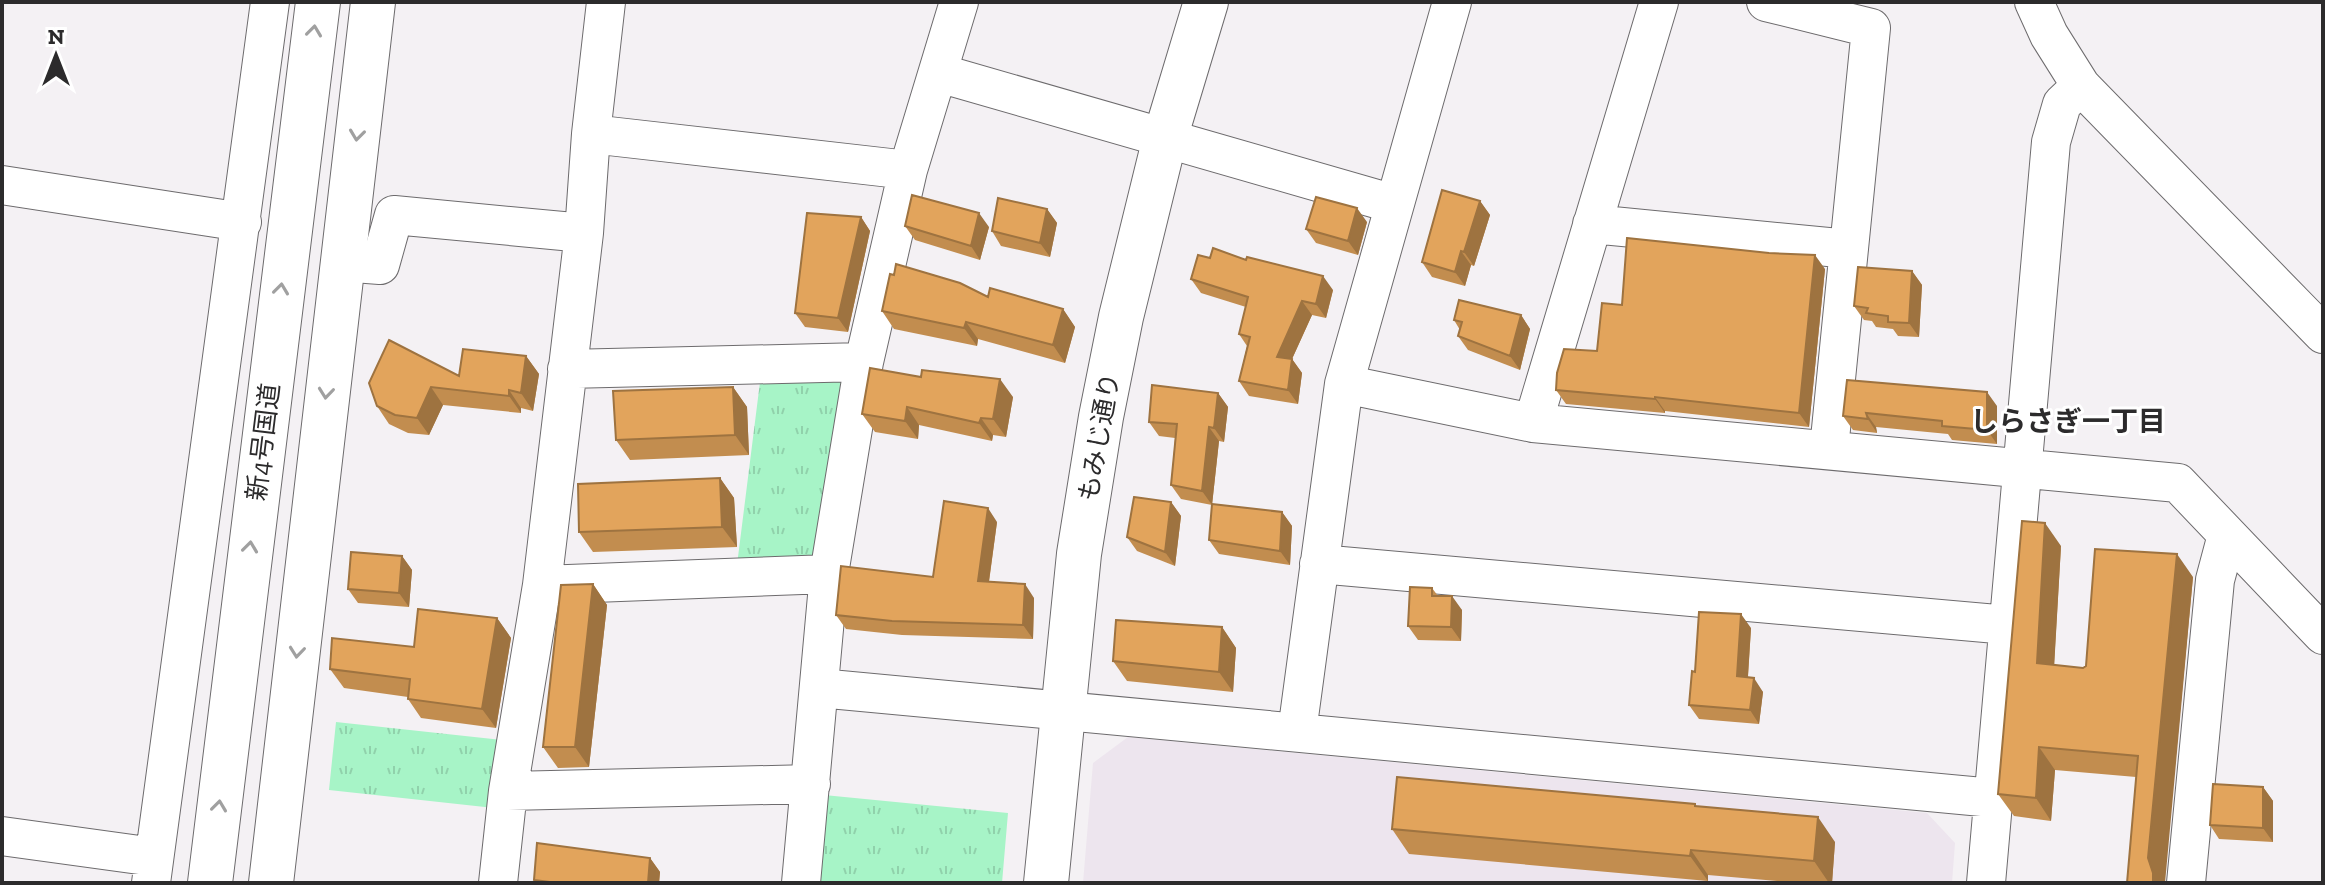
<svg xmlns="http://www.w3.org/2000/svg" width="2325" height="885" viewBox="0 0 2325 885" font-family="'Zilla Slab','Noto Sans JP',serif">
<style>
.built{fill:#ede5ee}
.grass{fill:url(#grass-tufts)}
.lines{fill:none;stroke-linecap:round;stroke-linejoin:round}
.minor-casing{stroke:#6d6b6d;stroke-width:40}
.major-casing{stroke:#6d6b6d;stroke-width:46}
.highway-casing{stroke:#6d6b6d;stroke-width:46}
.minor{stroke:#fff;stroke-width:38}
.major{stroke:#fff;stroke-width:44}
.highway{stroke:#fff;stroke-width:44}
.wall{fill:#c28d4f}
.shaded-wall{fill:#9e7340}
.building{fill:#e2a45c;stroke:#9e7340;stroke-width:2}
.oneway{stroke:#a0a0a0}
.labels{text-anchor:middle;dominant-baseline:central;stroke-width:6;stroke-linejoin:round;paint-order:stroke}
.street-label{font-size:26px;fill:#2c2b2c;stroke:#fff}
.neighbourhood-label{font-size:28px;font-weight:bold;fill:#2c2b2c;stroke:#fff}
</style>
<defs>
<pattern id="grass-tufts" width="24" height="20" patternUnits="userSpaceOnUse" patternTransform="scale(2)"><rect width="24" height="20" fill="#a7f4c7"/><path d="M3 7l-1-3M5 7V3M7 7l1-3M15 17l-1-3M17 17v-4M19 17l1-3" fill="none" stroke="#90d1ab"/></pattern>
</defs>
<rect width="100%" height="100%" fill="#f4f1f4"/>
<path class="built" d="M1128,737L1927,813L1955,843L1952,883H1083L1093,763Z"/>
<path class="grass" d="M834,376L847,390L812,564L737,565L760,382Z
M336,722L502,740L494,808L329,790Z
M824,795L1008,813L1002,883H818Z"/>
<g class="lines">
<defs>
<path id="minor" d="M1766,2L1871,28L1829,449
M2034,2L2049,35L2081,86L2323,334
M939,73L1394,204
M591,134L908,170
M2,185L242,222
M1592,224L1849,249
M341,262L380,265L394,215L584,233
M567,369L864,362
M1344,384L1533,423L2178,483L2323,635
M1533,423L1659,2
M1319,564L2008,625
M542,585L829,574
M819,688L1993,798
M1297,732L1344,384L1452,2
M508,791L811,784
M2,836L154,857
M151,883L270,2
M498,883L508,791L542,585L584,233L591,134L606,2
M801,883L829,574L864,362L908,170L959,2
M1986,883L2051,142L2062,104L2081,86
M2186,883L2215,580L2227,535"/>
<path id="major" d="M1046,883L1079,554L1101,417L1121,317L1165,138L1206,2"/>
<path id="highway" d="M210,883L318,2
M271,883L373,2"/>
</defs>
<use href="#minor" class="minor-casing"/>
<use href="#major" class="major-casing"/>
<use href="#highway" class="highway-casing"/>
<use href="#minor" class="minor"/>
<use href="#major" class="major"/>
<use href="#highway" class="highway"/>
</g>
<path class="wall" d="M1480,201L1490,215L1474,266L1471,265L1465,286L1432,277L1422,262Z
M1047,209L1057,223L1050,257L1001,246L992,231Z
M861,217L870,231L848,332L805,327L795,313Z
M1367,222L1358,255L1316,243L1306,229Z
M905,226L989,227L980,260L915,240Z
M1825,269L1809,427L1665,411V413L1566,404L1556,390L1597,351L1622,305Z
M1912,271L1922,285L1919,337L1898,336L1893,329L1876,327L1872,321L1864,320L1854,306Z
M1191,279L1333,290L1326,318L1312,315L1292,359L1302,373L1298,404L1249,396L1239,381L1247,346L1239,334L1246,307L1201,293Z
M988,297L1063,309L1075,327L1065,363L978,339L977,346L894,329L882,311Z
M1521,315L1530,329L1520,370L1468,350L1458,336L1460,330L1454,320Z
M526,356L539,374L533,411L521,408V413L443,405L429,435L408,433L389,424L377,406L459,376Z
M870,368L1013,397L1006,437L993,435L992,441L919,425L918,439L875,432L862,414Z
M1847,380L1997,406V444L1952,440L1948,434L1876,427L1877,433L1853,430L1843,416Z
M733,387L747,407L749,455L630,460L616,440Z
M1218,393L1228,407L1224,442L1219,441L1212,505L1181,499L1171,485L1175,438L1159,436L1149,422Z
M720,478L734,498L737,547L593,552L579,532Z
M1171,502L1181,516L1175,566L1137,551L1127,537Z
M1282,512L1292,526L1290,565L1219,554L1209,540Z
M997,522L989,582L1034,598L1033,639L902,635L846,629L836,615L933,577Z
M2061,546L2054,665L2083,668L2193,577L2164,881L2127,883L2136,777L2055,770L2051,821L2014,816L1998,794Z
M402,556L412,570L409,607L358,603L348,589Z
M593,584L607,605L589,767L558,768L543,747Z
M1432,588L1438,596L1462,610L1461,641L1418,640L1408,626Z
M497,618L511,638L496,728L421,718L408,699V697L344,688L330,669L414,647Z
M1222,627L1236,648L1233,692L1127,681L1113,661Z
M1751,628L1748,677L1763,692L1759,724L1699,719L1689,705L1695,672Z
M2263,787L2273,801V842L2219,839L2210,825Z
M1695,804L1697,806L1835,842L1832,883H1800L1708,875V881L1409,854L1392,829Z
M650,858L660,872L659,883H536L534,880Z"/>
<path class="shaded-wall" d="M1480,201L1490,215L1474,266L1464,252Z
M1357,208L1367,222L1358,255L1348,241Z
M1047,209L1057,223L1050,257L1040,243Z
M979,213L989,227L980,260L971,246Z
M861,217L870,231L848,332L838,318Z
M1461,251L1471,265L1465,286L1455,272Z
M1815,255L1825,269L1809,427L1799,413Z
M1912,271L1922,285L1919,337L1909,323Z
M1323,276L1333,290L1326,318L1316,304Z
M1302,301L1312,315L1292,359L1302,373L1298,404L1288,390L1277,357Z
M1063,309L1075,327L1065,363L1053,345Z
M1521,315L1530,329L1520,370L1510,356Z
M966,322L978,339L977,346L964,328Z
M526,356L539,374L533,411L521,393Z
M1000,379L1013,397L1006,437L993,419Z
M431,387L443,405L429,435L417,418Z
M733,387L747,407L749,455L735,435Z
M509,390L521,408V413L509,396Z
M1987,392L1997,406V444L1987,430Z
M1218,393L1228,407L1224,442L1214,428Z
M1655,397L1665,411V413L1655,399Z
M907,407L919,425L918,439L905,421Z
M1866,413L1876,427L1877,433L1868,419Z
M981,418L993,435L992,441L979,423Z
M1209,427L1219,441L1212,505L1202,491Z
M720,478L734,498L737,547L722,527Z
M1171,502L1181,516L1175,566L1165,552Z
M988,508L997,522L987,595L978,581Z
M1282,512L1292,526L1290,565L1280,551Z
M2045,523L2061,546L2053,686L2037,663Z
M2177,554L2193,577L2165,883H2153L2148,858Z
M402,556L412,570L409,607L399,593Z
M593,584L607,605L589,767L575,747Z
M1025,584L1034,598L1033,639L1023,625Z
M1452,596L1462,610L1461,641L1451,627Z
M1741,614L1751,628L1747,690L1737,676Z
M497,618L511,638L496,728L482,709Z
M1222,627L1236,648L1233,692L1219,672Z
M1754,678L1763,692L1759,724L1750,710Z
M2039,747L2055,770L2051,821L2036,798Z
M2263,787L2273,801V842L2263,828Z
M1818,817L1835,842L1832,883H1829L1814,861Z
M1691,850L1708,875V881L1690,856Z
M650,858L660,872L659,883H648Z"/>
<path class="building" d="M1442,190L1480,201L1464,252L1461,251L1455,272L1422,262Z
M912,195L979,213L971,246L905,226Z
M1316,197L1357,208L1348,241L1306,229Z
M998,198L1047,209L1040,243L992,231Z
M807,213L861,217L838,318L795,313Z
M1627,238L1769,253L1815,255L1799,413L1655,397V399L1556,390L1557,373L1564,349L1597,351L1602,303L1622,305Z
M1213,248L1246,260L1247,257L1323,276L1316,304L1302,301L1277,357L1292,359L1288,390L1239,381L1250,337L1239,334L1248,297L1191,279L1198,255L1210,258Z
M896,264L960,283L988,297L990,288L1063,309L1053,345L966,322L964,328L882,311L890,274L894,275Z
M1858,267L1912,271L1909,323L1888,322V316L1866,313L1868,308L1854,306Z
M1459,300L1521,315L1510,356L1458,336L1462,322L1454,320Z
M389,340L459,376L463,349L526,356L521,393L509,390V396L431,387L417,418L395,415L377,406L369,383Z
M870,368L921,377L922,370L1000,379L993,419L981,418L979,423L907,407L905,421L862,414Z
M1847,380L1987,392V430L1942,426V421L1866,413L1868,419L1843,416Z
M1152,385L1218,393L1214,428L1209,427L1202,491L1171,485L1177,424L1149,422Z
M733,387L735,435L616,440L613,391Z
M720,478L722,527L579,532L578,484Z
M1134,497L1171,502L1165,552L1127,537Z
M944,501L988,508L978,581L1025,584L1023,625L892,621L836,615L841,566L933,577Z
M1212,504L1282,512L1280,551L1209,540Z
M2022,521L2045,523L2037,663L2083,668L2086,666L2095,549L2177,554L2148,858L2153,873V883H2127L2138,756L2039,747L2036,798L1998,794Z
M351,552L402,556L399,593L348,589Z
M593,584L575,747H543L561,585Z
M1410,587L1432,588V596H1452L1451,627L1408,626Z
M418,609L497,618L482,709L408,699L410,679L330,669L332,638L414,647Z
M1699,612L1741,614L1737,676L1754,678L1750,710L1689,705L1692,671L1695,672Z
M1116,620L1222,627L1219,672L1113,661Z
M1397,777L1695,804V806L1818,817L1814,861L1691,850L1690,856L1392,829Z
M2213,784L2263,787V828L2210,825Z
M537,843L650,858L648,883H558L534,880Z"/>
<defs><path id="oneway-chevron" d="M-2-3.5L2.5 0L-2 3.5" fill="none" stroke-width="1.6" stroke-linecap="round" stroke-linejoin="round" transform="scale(2)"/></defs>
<g class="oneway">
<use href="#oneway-chevron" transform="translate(314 31) rotate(-83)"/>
<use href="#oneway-chevron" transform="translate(357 135) rotate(97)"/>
<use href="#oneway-chevron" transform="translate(281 289) rotate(-83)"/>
<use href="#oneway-chevron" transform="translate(326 393) rotate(96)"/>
<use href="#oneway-chevron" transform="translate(250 547) rotate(-83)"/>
<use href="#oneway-chevron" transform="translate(297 652) rotate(96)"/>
<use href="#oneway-chevron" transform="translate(219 806) rotate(-83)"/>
</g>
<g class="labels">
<g class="street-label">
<text transform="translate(1099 437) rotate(-80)">もみじ通り</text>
<text transform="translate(263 442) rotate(-83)">新4号国道</text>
</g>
<g class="neighbourhood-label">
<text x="2068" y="421">しらさぎ一丁目</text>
</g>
</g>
<rect width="2325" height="885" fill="none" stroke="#2c2b2c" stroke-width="8"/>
<g transform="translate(56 56)" stroke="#ffffff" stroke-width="6" paint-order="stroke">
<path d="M0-6L14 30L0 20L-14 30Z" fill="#2c2b2c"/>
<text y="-12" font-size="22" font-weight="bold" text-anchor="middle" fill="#2c2b2c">N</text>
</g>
</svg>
